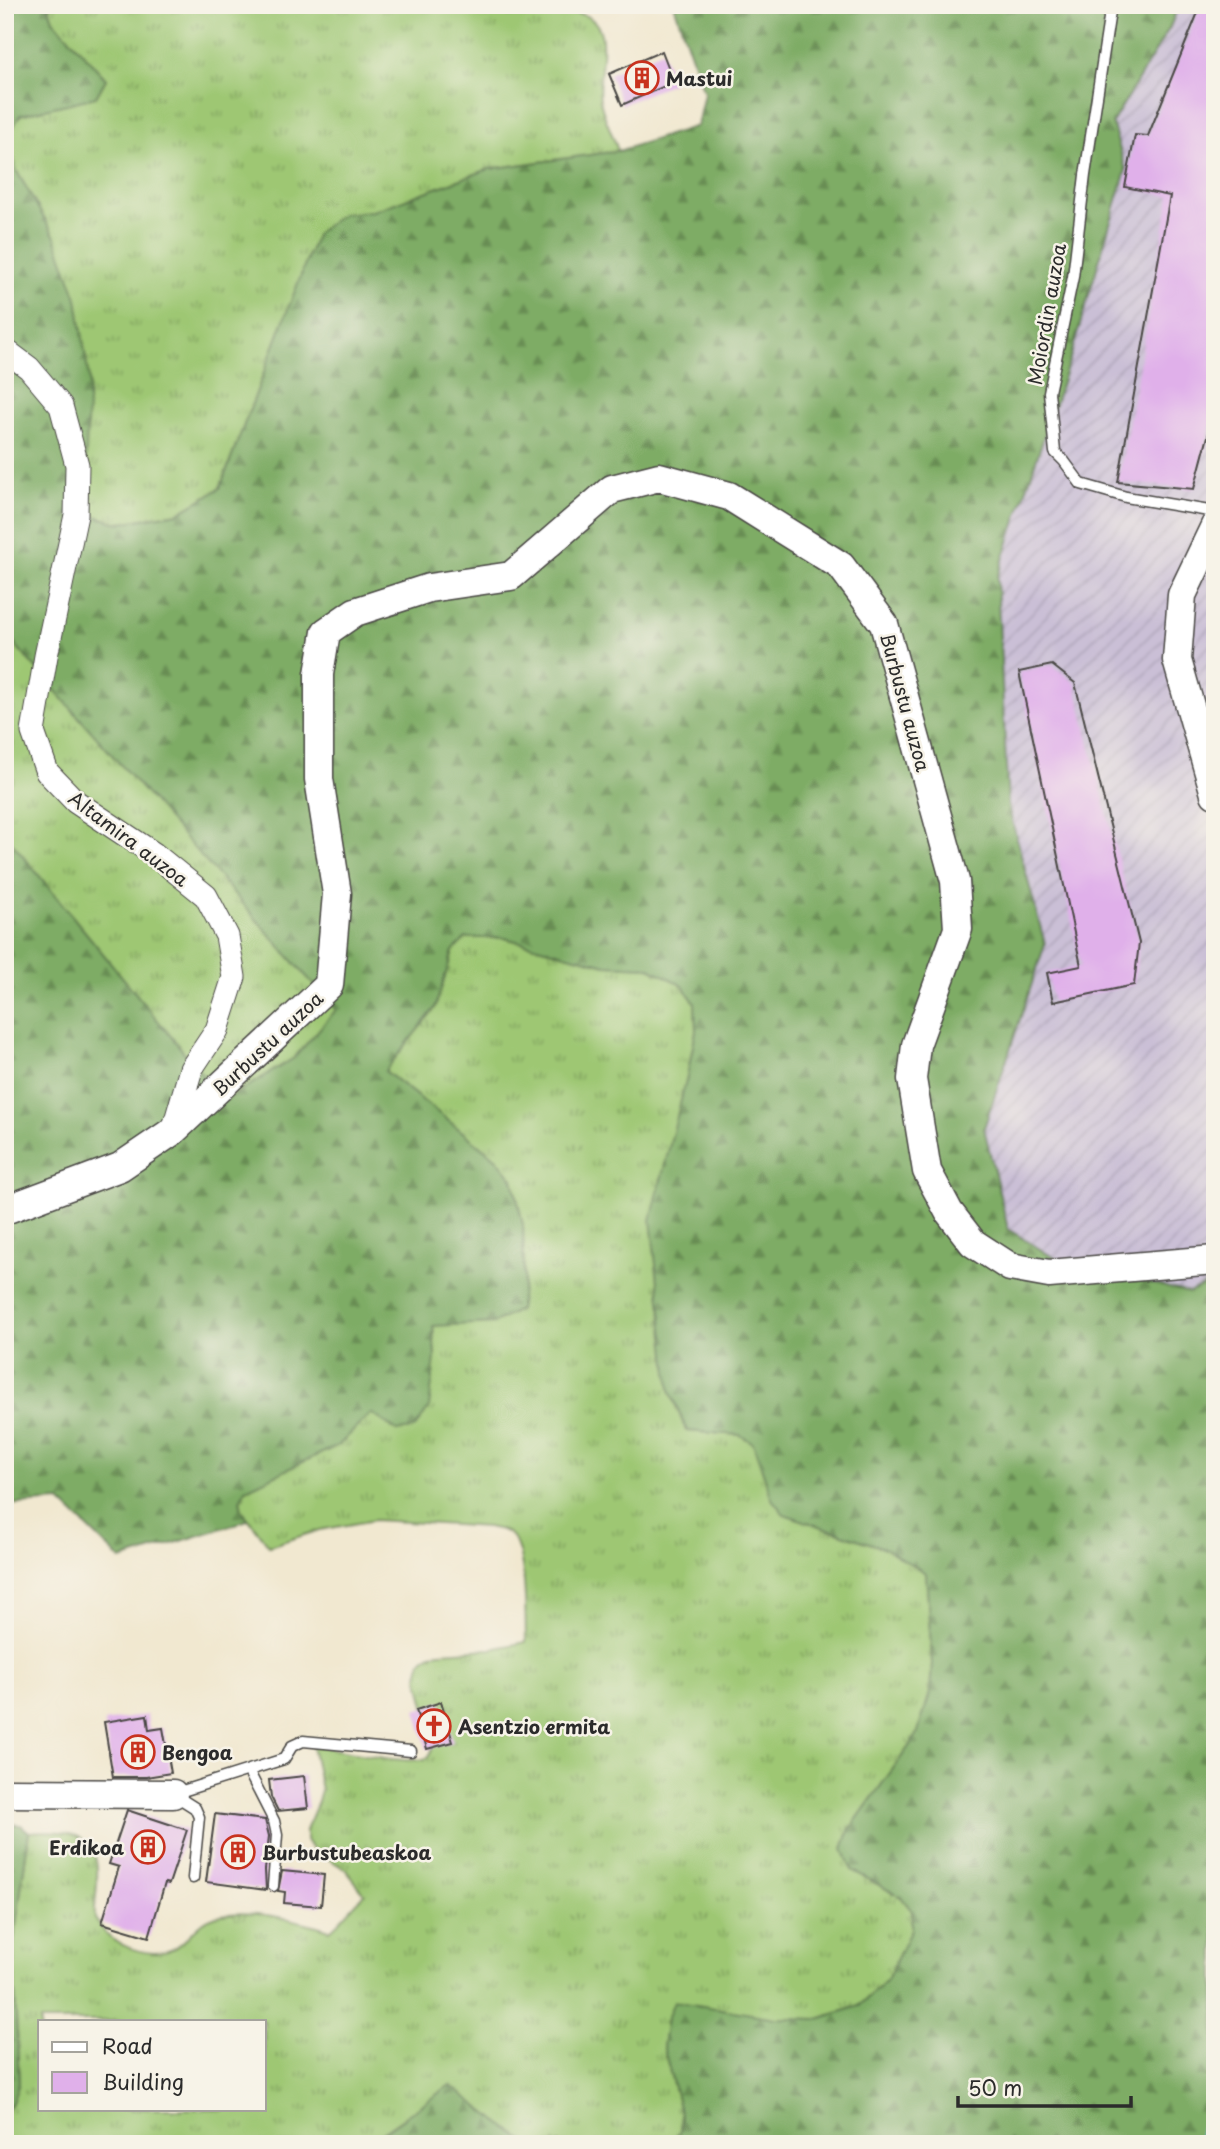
<svg xmlns="http://www.w3.org/2000/svg" width="1220" height="2149" viewBox="0 0 1220 2149" font-family="'Playpen Sans',sans-serif">
<style>
.industrial{fill:url(#industrial-furrows)}
.grass{fill:url(#grass-tufts);stroke:#64794f;stroke-width:2;fill-rule:evenodd}
.forest{fill:url(#forest-firs);stroke:#546c48;stroke-width:2}
.lines{fill:none;stroke-linecap:round;stroke-linejoin:round}
.stream{stroke:#74b9eb;stroke-width:7}
.building{fill:#e0b0ea}
.service-casing{stroke:#494744;stroke-width:13}
.minor-casing{stroke:#494744;stroke-width:25}
.tertiary-casing{stroke:#494744;stroke-width:31}
.service{stroke:#fff;stroke-width:10}
.minor{stroke:#fff;stroke-width:23}
.tertiary{stroke:#fff;stroke-width:28}
.labels{text-anchor:middle;dominant-baseline:central;stroke-width:5;stroke-linejoin:round;paint-order:stroke}
.poi-label{font-size:19px;font-weight:bold;fill:#2b2b2b;stroke:#f7f3e8;text-anchor:start}
.street-label{font-size:19px;fill:#2b2b2b;stroke:#f7f3e8}
</style>
<defs>
<pattern id="industrial-furrows" width="10" height="10" patternUnits="userSpaceOnUse" patternTransform="scale(1.75)"><rect width="10" height="10" fill="#cabfd6"/><path d="M-1 1l2-2M0 10L10 0M9 11l2-2" fill="none" stroke="#aea4b8"/></pattern>
<pattern id="grass-tufts" width="24" height="20" patternUnits="userSpaceOnUse" patternTransform="scale(1.75)"><rect width="24" height="20" fill="#9ec773"/><path d="M3 7l-1-3M5 7V3M7 7l1-3M15 17l-1-3M17 17v-4M19 17l1-3" fill="none" stroke="#81a25f"/></pattern>
<pattern id="forest-firs" width="22" height="20" patternUnits="userSpaceOnUse" patternTransform="scale(1.75)"><rect width="22" height="20" fill="#7eac65"/><path d="M5 1l3.5 6h-7zM16 11l3.5 6h-7z" fill="#678c53"/></pattern>
</defs>
<rect width="100%" height="100%" fill="#f7f3e8"/>
<filter id="ink" filterUnits="userSpaceOnUse"><feTurbulence type="fractalNoise" baseFrequency=".0143" numOctaves="2"/><feDisplacementMap in="SourceGraphic" scale="14" xChannelSelector="R" yChannelSelector="G"/><feConvolveMatrix kernelMatrix="1 2 1 2 8 2 1 2 1" color-interpolation-filters="sRGB"/></filter>
<filter id="wash" filterUnits="userSpaceOnUse"><feTurbulence type="fractalNoise" baseFrequency=".00686" numOctaves="4" result="noise"/><feDisplacementMap in="SourceGraphic" scale="28" xChannelSelector="R" yChannelSelector="G"/><feGaussianBlur stdDeviation="1.57" result="paint"/><feColorMatrix in="noise" values="0 0 0 0 0 0 0 0 0 0 0 0 0 0 0 0 0 1.4 0 .05"/><feComposite in="paint" operator="in"/></filter>
<g filter="url(#wash)">
<rect width="100%" height="100%" fill="#f1e8d0"/>
<path class="industrial" d="M1179,5H1215V1280L1189,1293L1056,1259L1008,1229L984,1128L1045,944L1008,806L997,578L1126,170L1112,123L1170,27Z"/>
<path class="grass" d="M48,5H492L495,13C522,20 548,10 575,13C620,19 595,72 600,100C603,117 613,134 618,151L489,169L373,211L342,214L317,234L220,488L178,513L119,523L94,516L84,498L55,237L16,170L8,136L20,115L96,97L106,79L53,20Z
M5,633L337,1010L294,1058L224,1102L5,834Z
M466,938H505L606,965L648,967L682,985L695,1003L696,1031L687,1076L670,1390L686,1431L740,1435L754,1443L772,1499L784,1514L884,1548L926,1573L932,1663L930,1693L917,1736L850,1829L843,1849L852,1870L901,1897L912,1911L911,1929L887,1980L859,2006L818,2019L775,2018L663,2045L681,2115L680,2131L670,2144H528L450,2086L375,2137L370,2144H5V2112L11,2105L19,2083L13,1947L29,1832C67,1829 100,1832 97,1879C97,1893 94,1905 95,1919C100,1925 105,1935 112,1939C131,1951 160,1960 179,1945C192,1935 200,1920 217,1916C249,1908 299,1920 330,1930C343,1919 352,1906 365,1894L345,1869L311,1848L306,1840V1830L318,1802L321,1790L312,1745C332,1748 415,1768 428,1757C432,1753 433,1747 434,1742L418,1677L421,1662L429,1655L439,1652L491,1649L526,1642C525,1618 528,1549 509,1534C503,1529 495,1529 488,1527L374,1520L320,1530L269,1546L242,1510L240,1499L246,1489L339,1445L372,1412L397,1431L435,1358L433,1325L494,1323L524,1279L523,1225L513,1179L497,1159L385,1071L435,1008L453,951ZM40,2021H264V2109H40Z"/>
<path class="forest" d="M5,5H48L53,20L106,79L96,97L20,115L8,136L16,170L55,237L77,298L89,379L84,498L94,516L119,523L178,513L220,488L317,233L342,214L373,211L489,169L618,151L697,126L704,93L674,5H1179L1170,27L1112,123L1126,170L1071,355L997,578L1008,806L1045,944L984,1128L1008,1229L1056,1259L1189,1293L1215,1280V2144H670L680,2131L681,2115L663,2045L667,2019L674,2001L775,2018L818,2019L859,2006L887,1980L911,1929L912,1911L901,1897L852,1870L843,1849L850,1829L917,1735L930,1693L932,1663L926,1573L884,1548L784,1514L772,1499L753,1443L740,1435L687,1431L670,1390L651,1220L687,1076L696,1031L695,1003L682,985L648,967L606,965L505,938H466L453,951L435,1008L385,1071L497,1159L513,1179L523,1225L524,1279L519,1310L494,1323L433,1326L435,1358L429,1408L414,1429L397,1431L371,1413L339,1445L246,1489L240,1500L242,1510L248,1520L121,1560L60,1501L5,1505V834L224,1101L294,1058L336,1010L5,633Z
M5,1824L21,1825L29,1832L13,1947L19,2083L11,2105L5,2112Z
M450,2085L528,2144H370L375,2138Z"/>
<g class="lines">
<path class="stream" d="M1201,2144L1215,2078"/>
</g>
<g id="blocks">
<path class="building" d="M1201,5H1215V410L1194,489L1118,482L1170,196L1125,187L1135,135L1148,136Z
M662,51L674,82L622,105L609,74Z
M1052,665L1075,683L1139,943L1134,985L1053,1002L1047,973L1081,966L1019,672Z
M441,1702L453,1742L427,1749L416,1710Z
M147,1715L149,1730L163,1728L171,1773L146,1777H113L104,1722Z
M304,1776L308,1808L278,1811L271,1797L269,1780Z
M127,1810L187,1830L169,1884L165,1883L149,1937L102,1923L119,1867L109,1864Z
M215,1814L265,1820L269,1836L265,1870L266,1890L206,1882Z
M282,1871L324,1875L321,1906L284,1903L285,1892L278,1891Z"/>
</g>
</g>
<g filter="url(#ink)">
<use href="#blocks" fill-opacity="0" stroke="#494744" stroke-width="2"/>
<g class="lines">
<defs>
<path id="service" d="M1111,5L1085,175L1073,277L1049,392L1055,452L1064,461L1081,484L1126,497L1215,512
M249,1772L274,1821L277,1835L273,1886
M173,1794L284,1759L292,1746L303,1741L411,1751
M173,1794L195,1808L199,1817L193,1878"/>
<path id="minor" d="M5,350L29,368L61,406L77,465L76,515L46,656L33,732L47,772L76,802L154,854L206,896L227,936L234,977L217,1030L191,1069L173,1131"/>
<path id="tertiary" d="M1215,526L1182,595L1177,660L1215,794
M5,1210L120,1167L173,1131L329,985L337,894L319,779V674L326,632L355,612L429,588L511,576L612,489L659,477L729,496L841,566L884,624L955,881L958,929L916,1045L912,1079L927,1171L949,1212L973,1243L1010,1267L1049,1274L1215,1260
M5,1793L173,1794"/>
</defs>
<use href="#service" class="service-casing"/>
<use href="#minor" class="minor-casing"/>
<use href="#tertiary" class="tertiary-casing"/>
<use href="#service" class="service"/>
<use href="#minor" class="minor"/>
<use href="#tertiary" class="tertiary"/>
</g>
</g>
<defs>
<symbol id="building-ring" viewBox="-11 -11 22 22"><circle r="9.5" fill="#f7f3e8" stroke="#c8321e" stroke-width="1.5"/><path d="M-4-6H4V6H1V3H-1V6H-4ZM-2.5-4.3h1.7v1.8h-1.7ZM.8-4.3h1.7v1.8H.8ZM-2.5-1h1.7V.8h-1.7ZM.8-1h1.7V.8H.8Z" fill="#c8321e"/></symbol>
<symbol id="church-ring" viewBox="-11 -11 22 22"><circle r="9.5" fill="#f7f3e8" stroke="#c8321e" stroke-width="1.5"/><path d="M-1.2-6h2.4v3.5h3.3v2.4h-3.3V6h-2.4V-.1h-3.3v-2.4h3.3Z" fill="#c8321e"/></symbol>
</defs>
<g fill-rule="evenodd">
<use href="#building-ring" x="623" y="59" width="38" height="38"/>
<use href="#church-ring" x="415" y="1707" width="38" height="38"/>
<use href="#building-ring" x="119" y="1733" width="38" height="38"/>
<use href="#building-ring" x="129" y="1828" width="38" height="38"/>
<use href="#building-ring" x="219" y="1833" width="38" height="38"/>
</g>
<g class="labels">
<g class="poi-label">
<text x="666" y="78">Mastui</text>
<text x="458" y="1726">Asentzio ermita</text>
<text x="162" y="1752">Bengoa</text>
<text x="124" y="1847" text-anchor="end">Erdikoa</text>
<text x="262" y="1852">Burbustubeaskoa</text>
</g>
<g class="street-label">
<text transform="translate(1046 314) rotate(-80)">Moiordin auzoa</text>
<text transform="translate(906 702) rotate(75)">Burbustu auzoa</text>
<text transform="translate(129 838) rotate(37)">Altamira auzoa</text>
<text transform="translate(267 1043) rotate(-43)">Burbustu auzoa</text>
</g>
</g>
<rect width="1220" height="2149" fill="none" stroke="#f7f3e8" stroke-width="28"/>
<rect x="38" y="2020" width="228" height="91" fill="#f7f3e8" stroke="#a5a39c" stroke-width="2"/>
<rect x="52" y="2042" width="35" height="10" fill="#ffffff" stroke="#a5a39c" stroke-width="2"/>
<text x="102" y="2054" font-size="21" fill="#2b2b2b">Road</text>
<rect x="52" y="2072" width="35" height="21" fill="#e0b0ea" stroke="#a5a39c" stroke-width="2"/>
<text x="102" y="2090" font-size="21" fill="#2b2b2b">Building</text>
<path d="M958 2096v10h173v-10" fill="none" stroke="#2b2b2b" stroke-width="3.5"/>
<text x="968" y="2096" font-size="21" fill="#2b2b2b" stroke="#f7f3e8" stroke-width="5" paint-order="stroke">50 m</text>
</svg>
